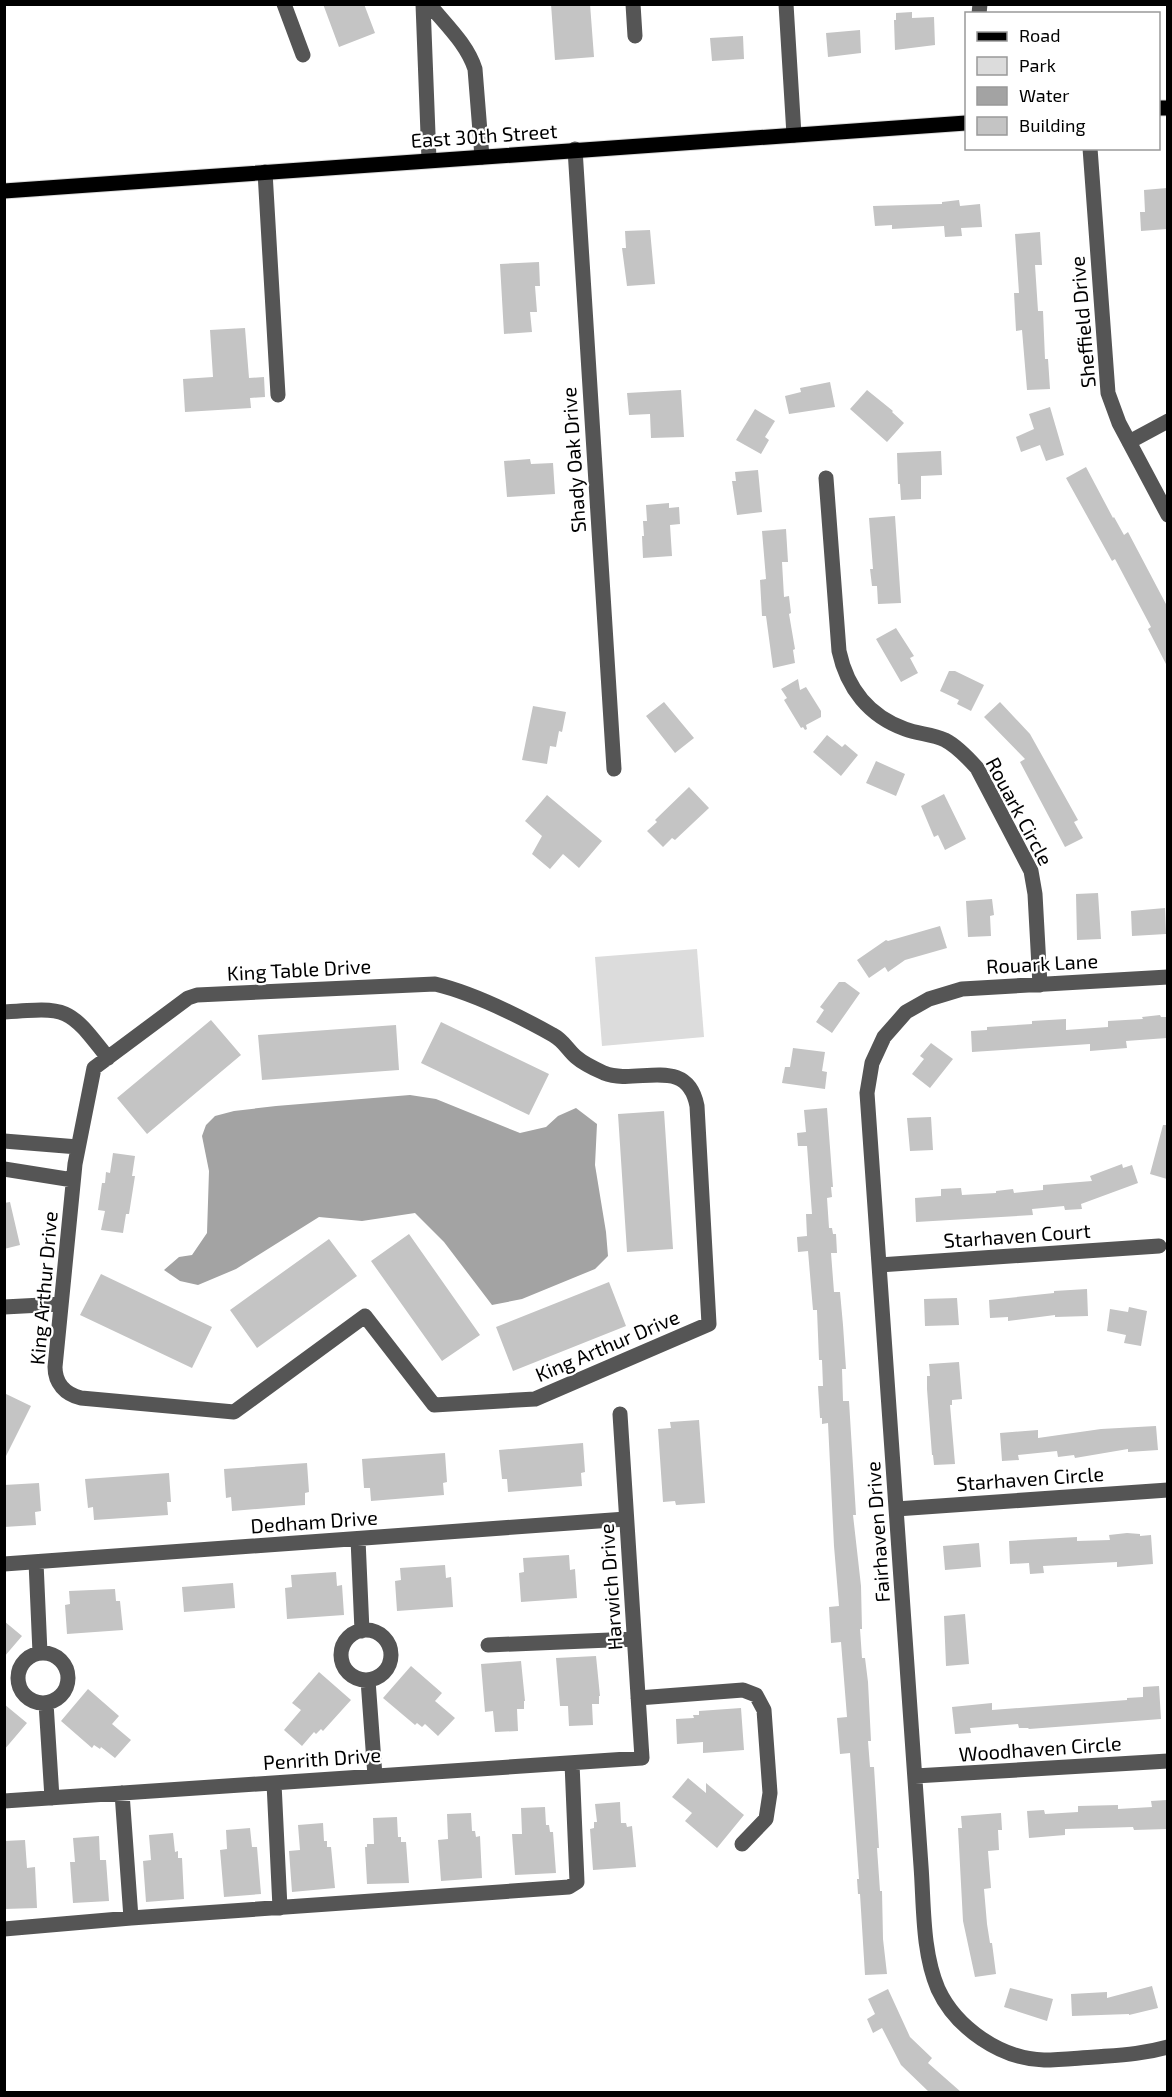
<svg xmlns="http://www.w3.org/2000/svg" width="1172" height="2097" viewBox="0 0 1172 2097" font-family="'Exo 2',sans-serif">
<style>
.green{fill:#dcdcdc}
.water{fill:#a3a3a3}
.building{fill:#c4c4c4}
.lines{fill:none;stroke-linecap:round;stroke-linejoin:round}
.major-casing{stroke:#dbdbdb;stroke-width:17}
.minor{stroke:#555;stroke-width:15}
.major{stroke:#000;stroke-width:15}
.labels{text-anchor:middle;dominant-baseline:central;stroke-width:4.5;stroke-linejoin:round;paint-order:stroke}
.street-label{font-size:20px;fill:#000;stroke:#fff}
</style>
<rect width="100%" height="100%" fill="#fff"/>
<path class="green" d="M697,949L704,1037L602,1046L595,957Z"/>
<path class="water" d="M410,1095L436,1099L520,1133L546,1127L558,1116L576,1108L597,1124L595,1165L606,1232L608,1256L595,1269L522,1299L492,1305L444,1242L415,1213L362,1221L319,1217L236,1269L198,1285L180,1281L164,1270L179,1257L192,1255L207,1233L209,1171L202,1136L206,1125L215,1116L234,1111L276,1106Z"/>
<path class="building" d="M323,4H364L375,33L339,47Z
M551,4H590L594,57L555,60Z
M912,12V18L934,17L935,45L895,50L894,20H896V13Z
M860,30L861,53L828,57L826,33Z
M743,36L744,59L712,61L710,38Z
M1167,188V229L1141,231L1140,212H1145L1144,190Z
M959,200L960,206L980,204L982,227L961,228L962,236L945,237L944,226L892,229V225L875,226L873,206L942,204V202Z
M650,230L655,284L627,286L622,248H626L625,231Z
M1040,232L1042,265H1035L1038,311H1043L1045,359H1048L1050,389L1027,390L1022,330L1016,331L1014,293H1019L1015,234Z
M539,262L540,286H535L537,312H530L532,332L504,334L500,264Z
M245,328L249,378L264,377L265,397L250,398L251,408L185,412L183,379L213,377L210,330Z
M830,382L835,407L789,414L785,396L801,392L800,388Z
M681,390L684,437L651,438L650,414L629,415L627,393Z
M867,390L893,411L892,412L904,423L887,442L850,409Z
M1050,407L1064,455L1046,461L1040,445L1021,452L1016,437L1034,429L1029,414Z
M755,409L775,421L765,437L769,440L761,454L736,440Z
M941,451L942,475L921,476V499L901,500L900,484H898L897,453Z
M530,459L531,464L553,463L555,494L507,497L504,461Z
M1086,467L1113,518L1114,517L1124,535L1128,532L1167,606V666L1148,629L1151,627L1115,559L1112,561L1066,478Z
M758,470L762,512L737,515L732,481H736L735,472Z
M669,503V508L679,507L680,524L670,525L672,556L643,558L642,536H644L643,521H647L646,505Z
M895,516L901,603L878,604L877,586H872L870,569H873L869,518Z
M786,529L788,562H782L784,597L789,596L791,613L789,614L795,649L793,650L795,663L773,668L766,616H762L760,580L766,579L762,531Z
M896,628L914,656L910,658L918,673L901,682L876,639Z
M949,671H955L984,685L971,711L957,704L959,700L940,691Z
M798,679L800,690L806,687L821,711V717L806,725L807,729L805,730L803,727L801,728L784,700L787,698L781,689Z
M664,702L694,738L675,753L646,716Z
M1000,702L1030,734L1078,820L1074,822L1083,838L1065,847L1020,762L1025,759L984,717Z
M533,706L566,712L562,732L559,731L556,747L550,746L547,764L522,760Z
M827,735L842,747L845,744L858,755L841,776L813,752Z
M876,761L905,774L896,796L866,783Z
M689,787L709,808L675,840L672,838L663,847L647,831L657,822L655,820Z
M944,794L966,839L945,850L938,835L934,837L921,806Z
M547,795L602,841L579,868L563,854L550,869L532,854L542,836L525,821Z
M1098,893L1101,939L1077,940L1076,894Z
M992,899L994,915L990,916L991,936L968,937L966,901Z
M1165,908L1166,934L1132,936L1131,911Z
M940,926L947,948L905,960L888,972L885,967L869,978L857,960L886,940L888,941Z
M839,982H845L860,993L832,1033L816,1022L824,1010L820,1007Z
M1160,1015L1161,1017H1167V1038L1126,1041L1127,1048L1090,1051V1044L972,1052L971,1031L987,1030V1027L1032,1024V1021L1066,1019V1030L1108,1027V1021L1143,1019L1142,1017Z
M211,1020L241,1055L147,1134L117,1098Z
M441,1022L549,1074L529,1115L421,1063Z
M396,1025L399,1070L262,1080L258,1035Z
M931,1043L953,1059L930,1088L912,1074L924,1059L920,1056Z
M793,1048L825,1052L822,1071L827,1072L825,1089L782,1083L785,1067H790Z
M827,1108L833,1187H831L832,1197L827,1198L829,1228H832L833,1234H836L837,1253H831L834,1292H840L843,1325L846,1369H842L843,1401H849L856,1515H853L861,1586L862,1629H860L862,1658H865L868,1682L871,1741H868L870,1767H874L879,1848H877L880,1891H882L883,1939L887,1974L865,1975L860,1894H858L857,1879H859L850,1753L840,1754L837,1718L847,1717L841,1642L831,1643L829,1607L839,1606L834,1546L828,1423L822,1424V1418H820L818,1386H823L822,1360H819L817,1310H813L808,1251L798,1252L797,1237L807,1236L806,1214H812L807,1146H798L797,1133L806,1132L804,1110Z
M664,1111L673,1249L627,1252L618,1114Z
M931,1117L933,1150L910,1151L907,1118Z
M1163,1125H1167V1179L1150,1174Z
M113,1153L135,1156L132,1176H135L129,1214H126L123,1233L101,1230L105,1211L98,1210L102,1183H105L106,1172L110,1173Z
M1122,1164L1123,1168L1132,1165L1138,1183L1081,1204L1082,1209L1065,1210L1064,1206L1032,1209L1033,1215L916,1222L915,1198L941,1196V1189L961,1188L962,1195L996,1193V1191L1013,1189L1014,1193L1043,1190V1185L1092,1181L1090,1176Z
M10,1202L20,1245L4,1249V1203Z
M409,1234L480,1335L442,1361L371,1261Z
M329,1239L357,1276L257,1348L230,1310Z
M101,1274L212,1327L192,1368L80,1315Z
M609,1282L626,1326L513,1371L496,1327Z
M1087,1289L1088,1316L1055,1317V1315L1008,1321V1317L990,1318L989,1300L1054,1293V1291Z
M957,1298L959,1325L925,1326L924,1299Z
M1129,1307L1147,1311L1141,1346L1124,1343L1126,1335L1107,1331L1110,1309L1128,1312Z
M959,1362L962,1399L952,1400V1405H950L955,1464L934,1465L933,1455H932L927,1389V1376H930L929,1364Z
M4,1393L31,1406L4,1460Z
M699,1420L705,1503L676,1505L675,1501L663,1502L658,1429L671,1428L670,1422Z
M1156,1426L1158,1450L1128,1452V1449L1075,1458L1074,1455L1058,1457L1057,1451L1018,1455L1019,1460L1002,1461L1000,1433L1038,1430V1438L1101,1429Z
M583,1443L585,1472L581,1473L582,1486L508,1492L507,1479H502L499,1450Z
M445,1453L447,1482L443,1483L444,1495L371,1501L370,1488H364L362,1459Z
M307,1463L309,1492L305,1493V1505L232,1511L231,1497L226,1498L224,1469Z
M169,1473L171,1502H167L168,1515L94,1520L93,1507L88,1508L85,1479Z
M39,1483L41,1511L35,1512L36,1525L4,1527V1485Z
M1127,1533L1140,1534V1536L1151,1535L1153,1564L1117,1567V1562L1043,1566L1044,1573L1030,1574L1029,1563L1010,1564L1009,1541L1077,1537V1541L1110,1540L1109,1535Z
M979,1543L981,1567L945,1570L943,1546Z
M569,1555L570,1570L575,1569L577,1598L521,1602L519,1573L524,1572L523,1558Z
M445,1565L446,1578L451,1577L453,1607L397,1611L395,1581L401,1580L400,1568Z
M336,1572L337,1586L342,1585L344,1615L287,1619L285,1588L292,1587L291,1575Z
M233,1583L235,1608L184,1612L182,1587Z
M115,1589L116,1601H120L123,1630L67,1634L65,1605L70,1604L69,1591Z
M965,1614L969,1664L946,1666L944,1616Z
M4,1621L22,1636L4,1657Z
M596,1656L600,1696H599V1704H592L593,1725L569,1726L568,1706H560L556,1658Z
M521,1661L525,1701H524V1709H517L518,1731L495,1732L493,1711L485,1712L481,1664Z
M411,1666L442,1693L435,1701L455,1718L438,1736L425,1724L422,1727L417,1723L415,1725L383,1698Z
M319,1672L351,1700L323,1731L321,1729L316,1734L314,1732L302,1746L284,1730L301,1710L292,1703Z
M1159,1686L1161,1719L1029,1729L1028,1728H1019L1018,1724L970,1728L971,1733L955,1734L952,1707L992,1703V1710L1127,1700V1698L1143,1697V1687Z
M88,1689L119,1716L112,1724L131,1740L115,1758L101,1747L100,1749L94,1745L92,1748L61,1721Z
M4,1704L27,1723L4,1750Z
M741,1708L744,1750L703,1753V1742L677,1744L676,1719L694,1718L693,1715H699V1711Z
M688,1778L706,1793V1783L744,1815L717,1848L685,1821L692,1813L672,1797Z
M1167,1800V1829L1134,1830L1133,1827L1065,1829V1835L1029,1838L1027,1811L1044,1810L1045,1814L1078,1812V1806L1118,1805V1809L1152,1807L1151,1801Z
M620,1802L621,1823H626L627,1827L632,1826L636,1867L593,1870L590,1829L594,1828V1822H597L595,1804Z
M545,1807L546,1825H549L550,1832H553L556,1873L515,1875L512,1834H522L521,1808Z
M471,1813L472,1831H475L476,1837L480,1836L482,1878L441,1881L438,1840L448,1839L447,1814Z
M1001,1813L1002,1830H998L999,1850L988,1851L991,1888L984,1889L987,1924L990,1943H992L996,1974L975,1977L963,1921L958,1828H962L961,1816Z
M397,1817L398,1837H401V1842H406L409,1883L367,1884L365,1847H367V1844H374L373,1818Z
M323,1823L324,1841H327V1847H331L335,1888L292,1892L289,1851L300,1850L298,1825Z
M250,1828L252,1847H257L261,1894L224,1897L220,1850L227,1849L226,1830Z
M173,1833L175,1852L178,1851V1858H182L184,1899L146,1902L143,1861L151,1860L149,1835Z
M99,1836L100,1860H106L109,1901L73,1903L70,1862H75L73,1838Z
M25,1840L27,1868L35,1867L37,1908L4,1909V1841Z
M1152,1986L1158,2008L1129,2015V2014L1072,2016L1071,1994L1107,1992V1998Z
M1010,1988L1053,1999L1047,2021L1004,2007Z
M888,1989L910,2037L932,2058L928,2063L961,2092H929L901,2065L882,2028L873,2033L867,2019L875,2014L868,1999Z"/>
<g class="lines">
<defs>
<path id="major" d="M1158,108H1168
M4,191L966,123"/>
</defs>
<use href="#major" class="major-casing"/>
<path class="minor" d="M284,4L303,55
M423,4L429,160
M429,4C446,25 467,44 475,69L482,157
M633,4L635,36
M786,4L794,135
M979,14L980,4
M1090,148L1108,393L1119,423L1168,515
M575,149L614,769
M265,172L278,395
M1129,442L1168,421
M826,478L839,651C847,688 869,716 905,729C918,734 932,734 945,740C957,746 968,758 977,768L1031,871L1035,894L1040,985
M1168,977L962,989L929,999L906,1012L884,1037L872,1063L867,1093L921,1866C924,1906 922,1951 938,1989C956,2028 1001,2059 1044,2060C1061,2060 1078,2058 1095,2057C1120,2055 1143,2054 1168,2047
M435,984C473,993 519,1016 553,1035C563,1040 568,1050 576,1057C584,1064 595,1069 604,1073C637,1086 687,1054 697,1106L709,1324L535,1399L434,1405L365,1316L234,1412L81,1398C65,1394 55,1383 55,1367L75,1164L94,1068L188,998L197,995Z
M4,1012C69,1007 68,1007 108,1058
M4,1141L78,1147
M4,1169L73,1180
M879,1265L1159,1246
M4,1307L61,1304
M896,1509L1168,1490
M358,1539L362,1631
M36,1562L40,1653
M4,1564L626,1519
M341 1655a25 25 0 1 1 50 0a25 25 0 1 1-50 0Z
M488,1645L634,1639
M18 1678a25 25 0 1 1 50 0a25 25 0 1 1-50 0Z
M368,1680L375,1776
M638,1698L743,1690L756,1695L764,1710L770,1793L766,1819L742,1844
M46,1703L52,1798
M915,1776L1168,1761
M274,1783L280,1908
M122,1793L131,1918
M4,1801L642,1758L620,1414
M4,1929L131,1918L569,1887L577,1882L572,1763"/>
<use href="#major" class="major"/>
</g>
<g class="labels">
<g class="street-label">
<text transform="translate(484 135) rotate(-4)">East 30th Street</text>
<text transform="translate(1082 322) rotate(-95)">Sheffield Drive</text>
<text transform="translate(573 460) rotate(-94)">Shady Oak Drive</text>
<text transform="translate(1020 811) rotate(62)">Rouark Circle</text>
<text transform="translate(1042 963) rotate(-3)">Rouark Lane</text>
<text transform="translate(299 969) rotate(-3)">King Table Drive</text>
<text transform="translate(1017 1235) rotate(-4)">Starhaven Court</text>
<text transform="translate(43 1288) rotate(-85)">King Arthur Drive</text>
<text transform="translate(607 1345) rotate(-23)">King Arthur Drive</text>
<text transform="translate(1030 1478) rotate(-4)">Starhaven Circle</text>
<text transform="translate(314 1521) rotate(-4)">Dedham Drive</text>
<text transform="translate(877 1532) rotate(-94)">Fairhaven Drive</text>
<text transform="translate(610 1587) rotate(-94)">Harwich Drive</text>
<text transform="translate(1040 1748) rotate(-4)">Woodhaven Circle</text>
<text transform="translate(322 1758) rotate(-4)">Penrith Drive</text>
</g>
</g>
<rect width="1172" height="2097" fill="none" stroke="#000000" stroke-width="12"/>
<rect x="965" y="12" width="195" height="138" fill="#ffffff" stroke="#999999" stroke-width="1.5"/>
<rect x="977" y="32" width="30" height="9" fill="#000000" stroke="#999999" stroke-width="1.5"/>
<text x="1019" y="42" font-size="18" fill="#000000">Road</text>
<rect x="977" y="57" width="30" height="18" fill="#dcdcdc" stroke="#999999" stroke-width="1.5"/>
<text x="1019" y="72" font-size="18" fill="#000000">Park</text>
<rect x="977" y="87" width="30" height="18" fill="#a3a3a3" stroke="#999999" stroke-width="1.5"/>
<text x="1019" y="102" font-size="18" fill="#000000">Water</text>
<rect x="977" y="117" width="30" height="18" fill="#c4c4c4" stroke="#999999" stroke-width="1.5"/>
<text x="1019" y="132" font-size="18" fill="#000000">Building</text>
</svg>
